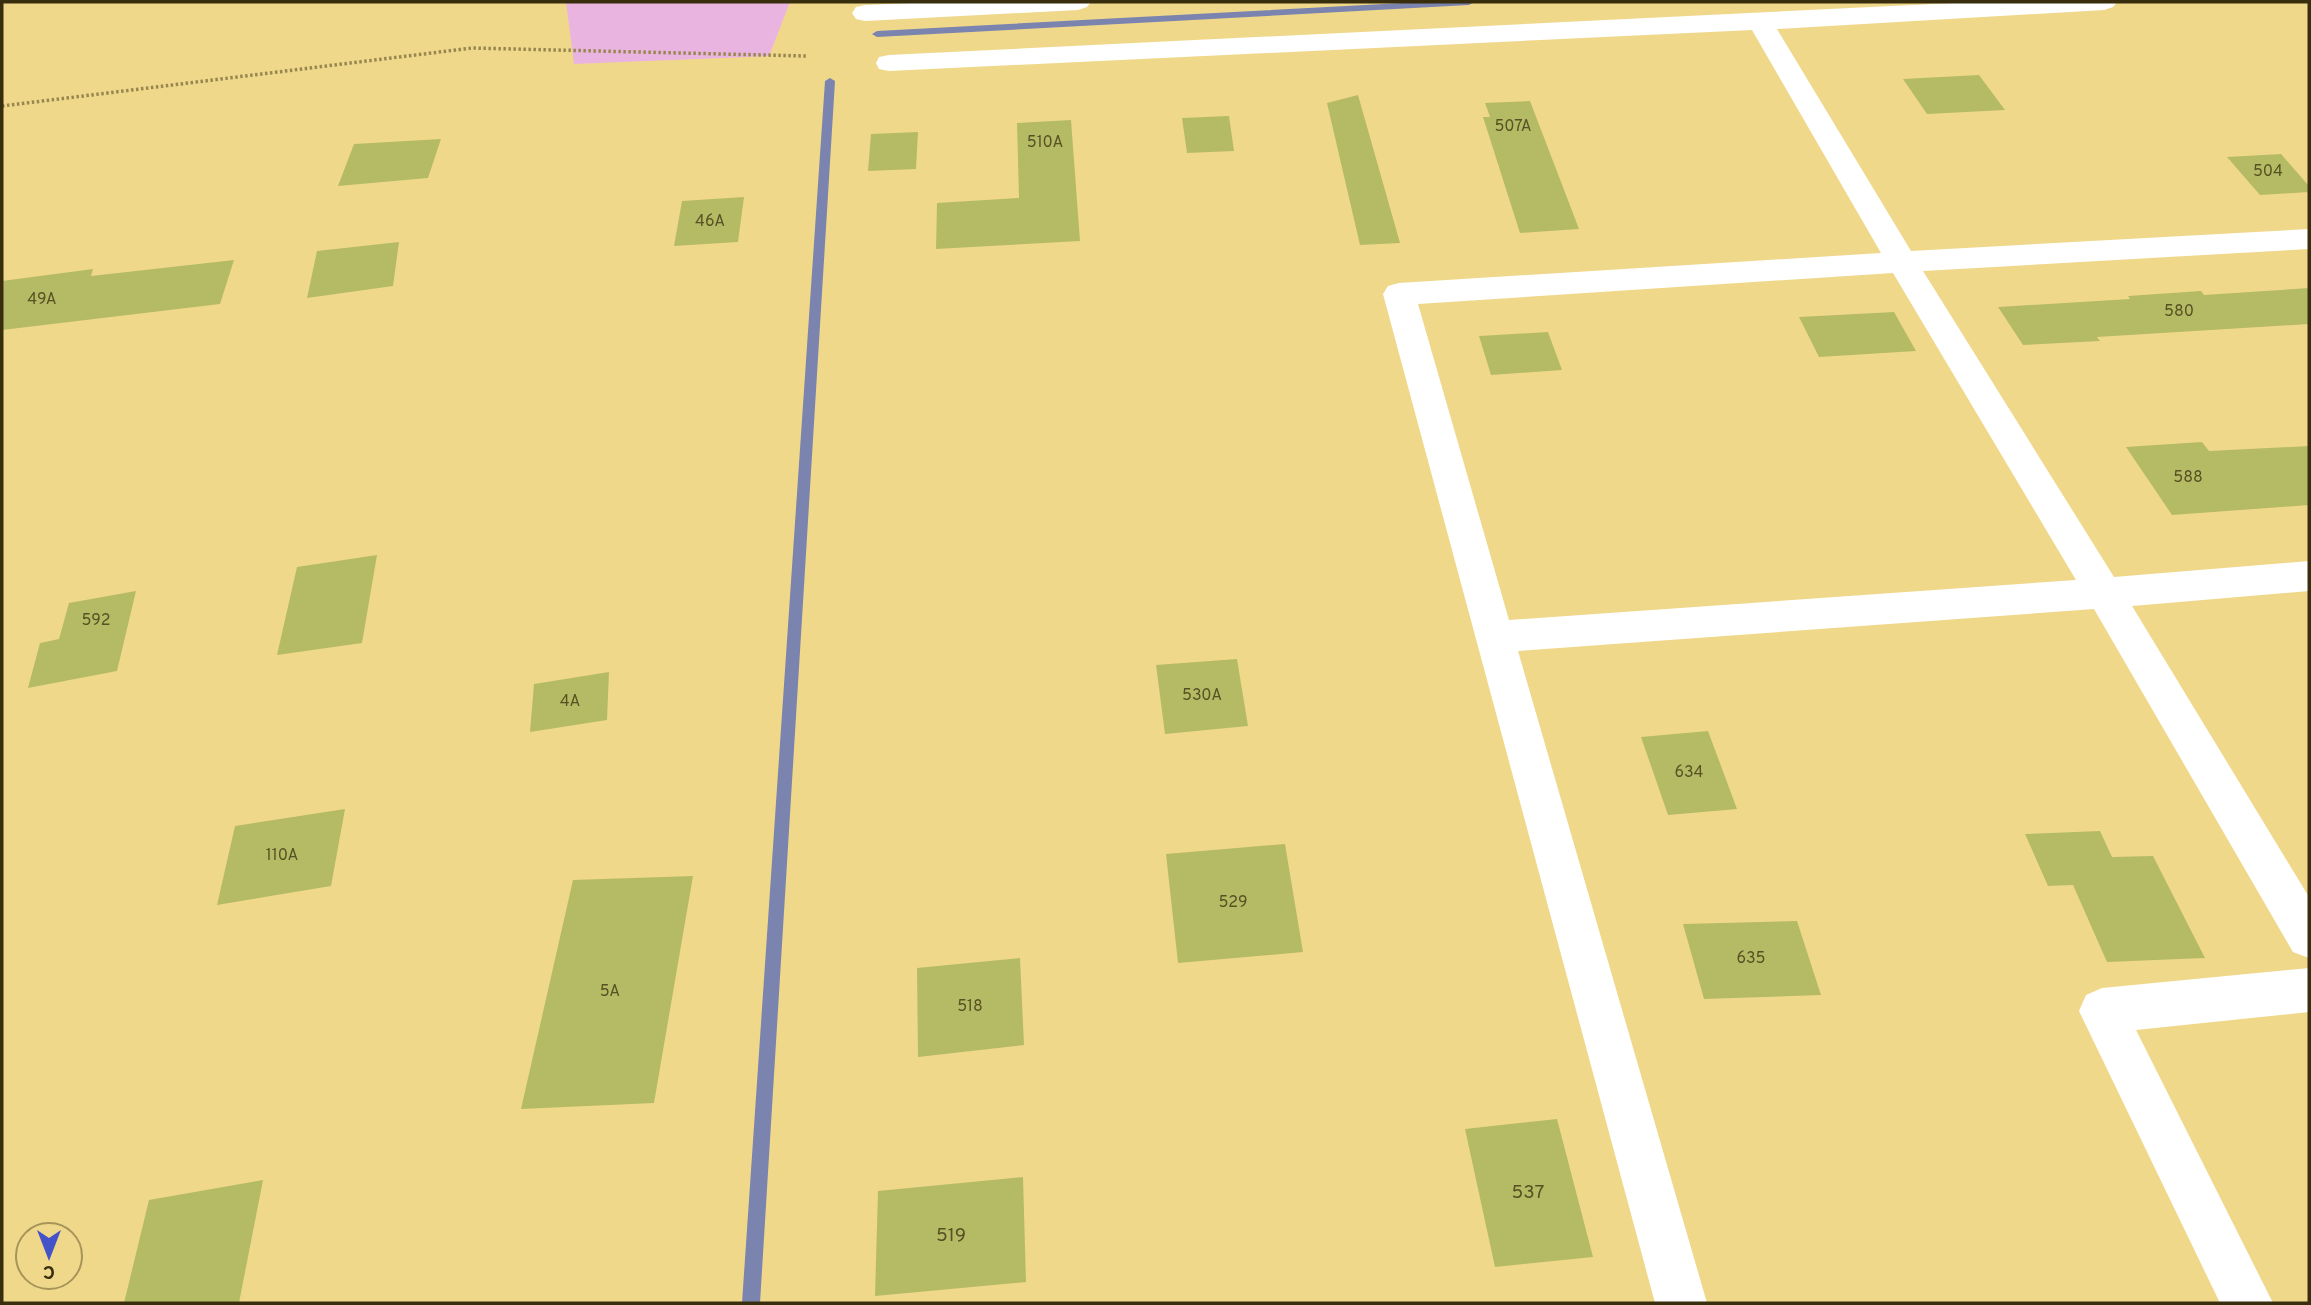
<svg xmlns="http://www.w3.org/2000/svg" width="2311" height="1305" viewBox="0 0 2311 1305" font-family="Overpass,sans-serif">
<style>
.green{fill:#eab4e0}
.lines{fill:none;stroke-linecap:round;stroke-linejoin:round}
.stream{fill:#7a84af;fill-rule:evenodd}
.building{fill:#b5bb65}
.path{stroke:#98874f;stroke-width:3.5;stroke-dasharray:2.5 2.5;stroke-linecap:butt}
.minor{fill:#fff;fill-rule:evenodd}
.labels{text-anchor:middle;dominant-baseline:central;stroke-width:5;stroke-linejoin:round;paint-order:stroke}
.number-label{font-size:16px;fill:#575123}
.near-number-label{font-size:19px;fill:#575123}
</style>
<rect width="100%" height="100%" fill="#f0d88b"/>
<path class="green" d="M566,2H790L769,56L574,64Z"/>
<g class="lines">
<path class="stream" d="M1422,2H1474L1469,5L877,37L872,34L877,31Z
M830,78L835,81L760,1303H742L825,81Z"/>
</g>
<path class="building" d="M1979,75L2005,110L1927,114L1903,79Z
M1358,95L1400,243L1360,245L1327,103Z
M1530,101L1579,229L1520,233L1483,117H1490L1485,103Z
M1229,116L1234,151L1187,153L1182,118Z
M1071,120L1080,241L936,249L937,203L1019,198L1017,123Z
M918,132L916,169L868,171L871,134Z
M441,139L428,178L338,186L354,144Z
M2281,154L2309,186V192L2260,195L2227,157Z
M744,197L738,242L674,246L682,201Z
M399,242L393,286L307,298L317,251Z
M234,260L220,304L2,330V281L93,269L91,276Z
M2309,288V324L2097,337L2100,341L2023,345L1998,307L2130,299L2128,296L2201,291L2204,295Z
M1894,312L1916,351L1819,357L1799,317Z
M1548,332L1562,370L1491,375L1479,336Z
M2202,442L2209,451L2309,446V505L2172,515L2126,447Z
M377,555L362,643L277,655L297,567Z
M136,591L117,671L28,688L40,643L59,639L69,603Z
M1237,659L1248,726L1165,734L1156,665Z
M609,672L607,720L530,732L534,684Z
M1708,731L1737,809L1668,815L1641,737Z
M345,809L331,886L217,905L235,826Z
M2100,831L2112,857L2153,856L2205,958L2107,962L2073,885L2048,886L2025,834Z
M1285,844L1303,952L1178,963L1166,854Z
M693,876L654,1103L521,1109L573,880Z
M1797,921L1821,995L1704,999L1683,924Z
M1020,958L1024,1045L918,1057L917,968Z
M1557,1119L1593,1257L1495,1267L1465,1129Z
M1023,1177L1026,1282L875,1296L878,1191Z
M263,1180L239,1303H124L149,1200Z"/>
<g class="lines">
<path class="path" d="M2,106L472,48L806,56"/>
<path class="minor" d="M933,2H1091L1087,7L1078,10L865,21L856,19L852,13L856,7L865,5Z
M1975,2H2117L2113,7L2104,10L1777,29L1911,251L2309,229V249L1923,271L2114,577L2309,561V591L2132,606L2309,897V958L2293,952L2094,609L1518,651L1707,1303H1655L1383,294L1388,286L1399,283L1881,253L1752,30L889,71L879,69L876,63L879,57L889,55ZM1893,273L2076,580L1509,620L1418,304Z
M2309,968V1012L2136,1030L2273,1303H2220L2079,1011L2086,995L2102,988Z"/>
</g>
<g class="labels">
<g class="number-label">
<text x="1513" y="127">507А</text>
<text x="1045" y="143">510А</text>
<text x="2268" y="172">504</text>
<text x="710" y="222">46А</text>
<text x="42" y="300">49А</text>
<text x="2179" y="312">580</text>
<text x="2188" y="478">588</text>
<text x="96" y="621">592</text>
<text x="1202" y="696">530А</text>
<text x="570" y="702">4А</text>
<text x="1689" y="773">634</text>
<text x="282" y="856">110А</text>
<text x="1233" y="903">529</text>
<text x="1751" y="959">635</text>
<text x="610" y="992">5А</text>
<text x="970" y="1007">518</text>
</g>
<g class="near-number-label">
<text x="1528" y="1193">537</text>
<text x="951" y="1236">519</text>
</g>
</g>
<rect width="2311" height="1305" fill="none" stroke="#382e0d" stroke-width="7"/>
<g transform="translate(49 1256) rotate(180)"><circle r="33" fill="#f0d88b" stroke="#a69459" stroke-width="2"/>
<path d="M0-5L12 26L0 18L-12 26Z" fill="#4453c7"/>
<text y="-10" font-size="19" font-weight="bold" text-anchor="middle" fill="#382e0d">С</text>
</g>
</svg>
